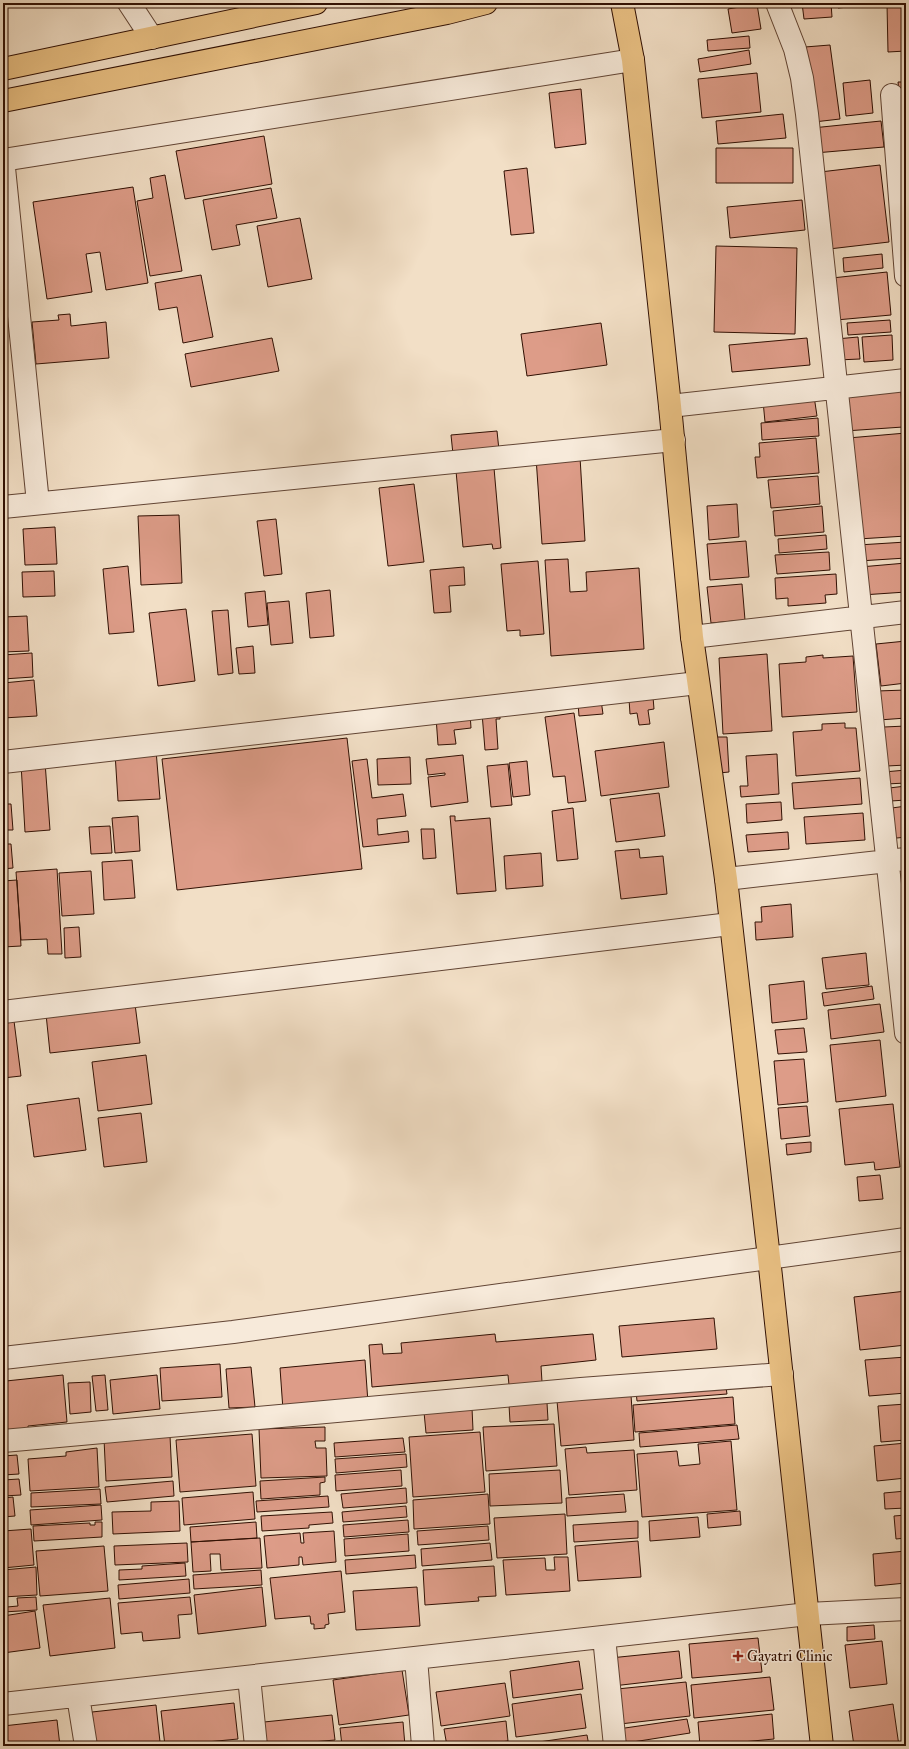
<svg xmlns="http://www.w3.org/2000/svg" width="909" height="1749" viewBox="0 0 909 1749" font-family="'IM FELL Great Primer',serif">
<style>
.building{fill:#dd9c88;stroke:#311003}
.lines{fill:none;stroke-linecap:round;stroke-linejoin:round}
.minor-casing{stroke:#614434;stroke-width:24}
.major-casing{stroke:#311003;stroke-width:24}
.minor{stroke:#f7eada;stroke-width:22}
.major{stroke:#e9c083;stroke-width:22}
.poi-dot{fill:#8f2418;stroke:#f7eada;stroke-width:1.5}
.labels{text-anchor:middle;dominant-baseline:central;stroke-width:3;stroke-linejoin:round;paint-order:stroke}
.poi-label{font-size:15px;fill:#311003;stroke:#f7eada;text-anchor:start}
</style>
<rect width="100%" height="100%" fill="#f2dfc6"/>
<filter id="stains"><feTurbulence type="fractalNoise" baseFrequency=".005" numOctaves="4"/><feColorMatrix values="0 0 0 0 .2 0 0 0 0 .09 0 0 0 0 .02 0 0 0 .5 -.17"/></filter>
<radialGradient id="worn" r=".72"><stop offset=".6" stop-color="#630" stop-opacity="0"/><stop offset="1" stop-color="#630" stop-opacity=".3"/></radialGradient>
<path class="building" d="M802,3H831L832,17L804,19Z
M838,3H870V5L838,8Z
M906,3V51L888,52L887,4Z
M757,4L761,29L732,33L728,9Z
M749,36L750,48L708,51L707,40Z
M830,45L840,119L814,122L805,47Z
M749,50L751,64L700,72L698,59Z
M757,73L761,112L702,118L698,79Z
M870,80L873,113L846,116L843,83Z
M898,82H906V131L903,132Z
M581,89L586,144L555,148L549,93Z
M783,114L786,138L718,144L716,121Z
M881,121L884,147L815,153L812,128Z
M264,136L272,184L185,199L176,151Z
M716,148H793V183H716Z
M880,165L889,242L829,249L820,172Z
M527,168L534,233L511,235L504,171Z
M165,175L182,271L150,276L137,201L153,198L150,178Z
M133,187L148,283L106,290L100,252L86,254L92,292L47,299L33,202Z
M271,188L277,218L236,225L240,245L212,250L203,200Z
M802,200L805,230L730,238L727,207Z
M300,218L312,279L268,287L257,226Z
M716,246L797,248L795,334L714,332Z
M882,254L883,268L844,272L843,258Z
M887,272L891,315L836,320L832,278Z
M201,275L213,337L183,343L177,307L159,310L155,283Z
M70,314L71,326L106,322L109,358L36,364L32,322L59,320L58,315Z
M890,320L891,332L848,335L847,323Z
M601,323L607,365L527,376L521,334Z
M892,335L893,360L864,362L862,337Z
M858,337L860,359L837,360L836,339Z
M272,338L279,371L191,387L185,354Z
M807,338L810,365L732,372L729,345Z
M901,390L903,427L845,431L842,395Z
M814,396L817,416L765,422L763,401Z
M818,418L819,436L762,440L761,423Z
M497,431L500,460L454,464L451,435Z
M906,433V536L858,539L848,438Z
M816,438L819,473L757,478L755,457H760L759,443Z
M579,440L585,541L542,544L535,443Z
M494,468L501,548L493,549L492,544L463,547L456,471Z
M818,476L820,504L771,508L768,480Z
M414,484L424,562L388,566L379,488Z
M737,504L739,537L709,540L707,506Z
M822,506L824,532L775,536L773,511Z
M179,515L182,583L141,585L138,516Z
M276,519L282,574L264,576L257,521Z
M55,527L57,564L25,565L23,529Z
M826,535L827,549L779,553L778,539Z
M746,541L749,577L710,580L707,544Z
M906,542V558L859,561L858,545Z
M829,552L830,570L777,574L775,555Z
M568,559L570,592L587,591L586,572L639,568L644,649L551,656L545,560Z
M538,561L544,634L520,636V630L507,631L501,564Z
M906,563V592L862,595L860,567Z
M128,566L134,632L109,634L103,569Z
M464,567L465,585L449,586L451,612L434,613L430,570Z
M54,571L55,596L23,597L22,572Z
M836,574L837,594L825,595L826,603L788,606V598L776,599L775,578Z
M742,584L745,620L711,623L707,587Z
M330,590L334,636L310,638L306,593Z
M265,591L268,625L248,627L245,593Z
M289,601L293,643L271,645L267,603Z
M186,609L195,681L158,686L149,613Z
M228,610L233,673L218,675L212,611Z
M27,616L29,651L3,652V617Z
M906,641V683L881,686L876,644Z
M253,646L255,673L239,674L236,648Z
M32,653L33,677L3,679V655Z
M767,654L772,731L723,734L719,658Z
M823,655V658L853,656L857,712L782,717L779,664L806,662V657Z
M34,680L37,716L3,718V683Z
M906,690V718L879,720L877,691Z
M653,697L654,709L648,710L650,724L639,725L637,713L630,714L629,699Z
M601,700L603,714L579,716L578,703Z
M500,712V719H496L498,749L485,750L482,713Z
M470,713L471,728L454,730L456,744L438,745L436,717Z
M574,713L586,801L568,803L565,776L553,777L545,717Z
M845,723V728H856L860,771L796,776L793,732L822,730V724Z
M906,726V765L887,766L884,727Z
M717,737H727L729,772L719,773Z
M347,738L362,869L177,890L162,759Z
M664,742L669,787L601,796L595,751Z
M156,750L160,799L118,801L115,753Z
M777,754L779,794L741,797L740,786H748L746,756Z
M463,755L468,802L431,807L428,777L445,775V773L428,775L426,759Z
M410,757L411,784L378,785L377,759Z
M367,759L372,798L403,794L406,816L377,819L378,835L408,831L409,842L363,847L352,761Z
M527,761L530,795L513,797L509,763Z
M45,762L50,830L25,832L21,764Z
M3,764H4L6,787H3Z
M508,764L512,805L491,807L487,766Z
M906,770V783L886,784L884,772Z
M860,778L862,804L794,809L792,783Z
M906,786V800L891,801L889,788Z
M659,793L665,836L616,842L610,799Z
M781,802L782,820L747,823L746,804Z
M3,804H11L13,830H3Z
M906,806V837L888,839L885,809Z
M573,808L578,859L557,861L552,811Z
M863,813L865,840L806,844L804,817Z
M138,816L140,851L115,853L112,818Z
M450,816H455V821L490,818L496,891L457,894Z
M110,826L112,853L91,854L89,827Z
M421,829H434L436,858L423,859Z
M788,832L789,849L748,852L746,835Z
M3,844H11L13,868L3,869Z
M639,849L640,858L663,856L667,894L621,899L615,851Z
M541,853L543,886L506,889L504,856Z
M132,860L135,898L104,900L102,862Z
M57,869L62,954H48L47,939L21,940L16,872Z
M91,871L94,914L62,916L59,873Z
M906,876V891L895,892L894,877Z
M17,880L21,946L3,947V881Z
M903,896H906V910H904Z
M791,904L793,937L756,940L755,922H762L761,907Z
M79,927L81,957L65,958L64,928Z
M866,953L869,985L826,989L822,958Z
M804,981L807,1019L772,1023L769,985Z
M872,986L874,999L824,1006L822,993Z
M135,1004L140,1043L50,1053L46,1014Z
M880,1004L884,1032L831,1039L828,1010Z
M14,1021L21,1076L3,1078V1023Z
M804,1028L807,1052L778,1054L775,1030Z
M880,1040L886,1096L836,1102L830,1045Z
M146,1055L152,1104L98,1111L92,1062Z
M804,1059L808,1102L778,1105L774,1061Z
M79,1098L86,1150L34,1157L27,1105Z
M893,1104L900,1167L875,1170L874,1162L845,1165L839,1109Z
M807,1106L810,1136L781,1139L778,1108Z
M141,1113L147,1162L104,1167L98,1118Z
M811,1142V1152L787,1155L786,1144Z
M880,1175L883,1199L859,1201L857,1177Z
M906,1291V1345L860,1350L854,1297Z
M714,1318L717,1349L622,1357L619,1326Z
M495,1334L496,1342L593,1334L596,1360L541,1366L542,1382L509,1385L508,1375L372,1387L369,1345L382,1344L383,1354L402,1353L401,1343Z
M906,1357V1393L869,1396L865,1360Z
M365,1360L368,1403L283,1410L280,1368Z
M220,1364L222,1397L162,1401L160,1368Z
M251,1367L255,1407L229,1408L226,1369Z
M63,1375L67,1422L28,1426V1432L3,1434V1389H7L6,1381Z
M105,1375L108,1410L96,1411L92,1376Z
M157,1375L160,1409L113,1414L110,1380Z
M635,1381H725L727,1394L637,1401Z
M90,1382L91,1412L70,1414L68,1383Z
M631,1395L634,1440L561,1446L557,1401Z
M733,1397L735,1424L635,1432L633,1405Z
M547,1403L548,1420L510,1422L509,1405Z
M906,1404V1440L881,1442L878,1406Z
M472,1408L473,1430L426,1433L424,1412Z
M554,1424L557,1466L486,1471L483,1427Z
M737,1425L739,1439L640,1447L639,1433Z
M325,1427V1441H315L316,1448H326L327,1476L261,1478L259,1429Z
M480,1432L485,1492L413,1497L409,1437Z
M252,1434L256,1486L180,1492L176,1440Z
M170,1436L172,1477L106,1481L104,1439Z
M403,1438L405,1452L335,1457L334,1443Z
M731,1441L737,1510L642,1517L637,1454L677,1451L679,1466L700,1464L698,1444Z
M906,1443V1478L877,1481L874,1446Z
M586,1447L587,1453L634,1450L637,1490L569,1495L565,1449Z
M97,1448L99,1487L30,1491L28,1459L66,1456V1452Z
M406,1454L407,1467L336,1473L335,1459Z
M17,1455L19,1474L3,1475V1456Z
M401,1470L402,1486L336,1491L335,1475Z
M560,1470L562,1503L490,1506L489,1474Z
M325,1477V1482L320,1483V1495L261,1499L260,1481Z
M19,1479L21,1495L3,1496V1480Z
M173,1481L174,1496L107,1502L105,1487Z
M406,1488L407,1503L343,1508L341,1494Z
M100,1489L101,1504L31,1507V1493Z
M906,1491V1508L885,1509L884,1493Z
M253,1492L255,1519L184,1525L182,1498Z
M488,1494L490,1524L414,1529L413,1500Z
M624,1494L626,1512L567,1516L566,1498Z
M328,1496L329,1507L257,1512L256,1501Z
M13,1497L15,1516L3,1517V1498Z
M179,1501L180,1531L113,1534L112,1512L151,1511V1502Z
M101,1505L102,1520L31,1525L30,1510Z
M406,1506L407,1517L343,1522L342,1512Z
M740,1511L741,1525L708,1528L707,1514Z
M332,1512L333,1523L309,1525V1528L262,1531L261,1516Z
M565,1514L567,1554L497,1558L494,1518Z
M906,1515V1538L896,1539L894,1516Z
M698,1517L700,1537L650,1541L649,1521Z
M408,1520L409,1532L344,1537L343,1525Z
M638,1521V1538L574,1542L573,1525Z
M95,1522H102V1537L34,1541L33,1526L90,1523V1525H95Z
M256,1522L257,1538L191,1542L190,1527Z
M488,1526L489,1540L418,1545L417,1531Z
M31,1529L34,1565L3,1568V1531Z
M334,1531L336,1562L303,1565L302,1557H299V1565L267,1568L264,1536L300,1533L301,1543H304L303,1533Z
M408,1534L409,1551L345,1556L344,1539Z
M260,1538L262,1568L221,1570L220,1554H210L211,1571L193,1572L191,1542Z
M638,1541L641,1577L578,1581L575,1546Z
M187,1543L188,1562L115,1565L114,1546Z
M490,1543L492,1560L422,1566L421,1549Z
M906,1545V1583L875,1586L873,1554L906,1551Z
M104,1546L108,1591L40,1596L36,1551Z
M415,1555L416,1568L346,1574L345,1560Z
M554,1557H568L570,1591L506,1595L503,1560L545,1558L546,1570H555Z
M185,1563L186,1576L119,1580V1570L142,1569V1566Z
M494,1566L496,1596L478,1597L479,1601L425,1605L423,1570Z
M36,1567L37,1595L3,1597V1570Z
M261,1570L262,1585L194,1589L193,1575Z
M341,1571L345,1612L328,1614L329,1624L325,1625V1628L314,1629V1624H311L310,1616L275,1619L270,1578Z
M189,1579L190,1593L119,1599L118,1585Z
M262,1587L266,1626L198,1634L194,1595Z
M417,1587L420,1626L356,1630L353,1591Z
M36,1597L37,1610L3,1612V1599H6L7,1607L18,1606L17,1598Z
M190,1597L192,1614L178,1615L180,1638L143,1641L142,1632L121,1634L118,1603Z
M110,1598L115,1648L50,1656L43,1605Z
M35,1611L40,1648L3,1653V1616Z
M874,1625L875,1639L847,1641V1627Z
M758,1638L762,1672L692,1678L689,1644Z
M882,1641L887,1684L850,1688L845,1645Z
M679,1651L682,1678L613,1686L610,1658Z
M579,1661L583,1689L513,1698L510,1671Z
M402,1670L409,1715L339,1725L333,1680Z
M770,1677L774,1710L694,1718L691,1685Z
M686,1682L690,1716L620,1724L617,1689Z
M505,1683L510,1716L441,1726L436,1692Z
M581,1694L586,1728L516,1737L512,1704Z
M234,1703L238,1739L165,1746L161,1711Z
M893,1704L899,1746H854L849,1711Z
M156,1705L160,1742L122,1746H96L92,1712Z
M772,1714L774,1739L700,1746L698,1722Z
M332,1715L335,1740L266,1746L264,1722Z
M687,1719L690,1733L620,1744L618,1729Z
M57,1720L60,1746H3V1726Z
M506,1721L508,1741L470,1746H447L444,1729Z
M403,1722L405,1746H342L340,1728Z
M587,1735L589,1746L518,1745Z"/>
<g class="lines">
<defs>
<path id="minor" d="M129,3L152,38
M777,3L795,49L802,78L807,114L906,1033
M892,95L906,276
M3,158L38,503
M3,160L633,60
M670,406L906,380
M3,507L674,440
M692,637L906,612
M3,762L698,683
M726,879L906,859
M3,1012L730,924
M3,1358L233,1332L906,1239
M3,1441L581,1389L782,1374
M604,1637L615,1746
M416,1658L423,1746
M249,1677L256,1746
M78,1696L86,1746
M3,1704L808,1614L906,1609"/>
<path id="major" d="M622,3L633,60L670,406L692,637L726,879L769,1258L822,1746
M3,69L316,3
M3,101L447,13L486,3"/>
</defs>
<use href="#minor" class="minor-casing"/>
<use href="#major" class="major-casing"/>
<use href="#minor" class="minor"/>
<use href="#major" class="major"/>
</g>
<path class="poi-dot" d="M736 1650h4v4h4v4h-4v4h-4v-4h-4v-4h4z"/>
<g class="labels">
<g class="poi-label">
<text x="747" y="1656">Gayatri Clinic</text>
</g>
</g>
<rect width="909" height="1749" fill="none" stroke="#f2dfc6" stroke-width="16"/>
<rect x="4" y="4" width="901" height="1741" fill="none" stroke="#311003" stroke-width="2"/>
<rect x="8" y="8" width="893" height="1733" fill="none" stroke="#311003"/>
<rect width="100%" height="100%" filter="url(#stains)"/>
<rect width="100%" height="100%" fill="url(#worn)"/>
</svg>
